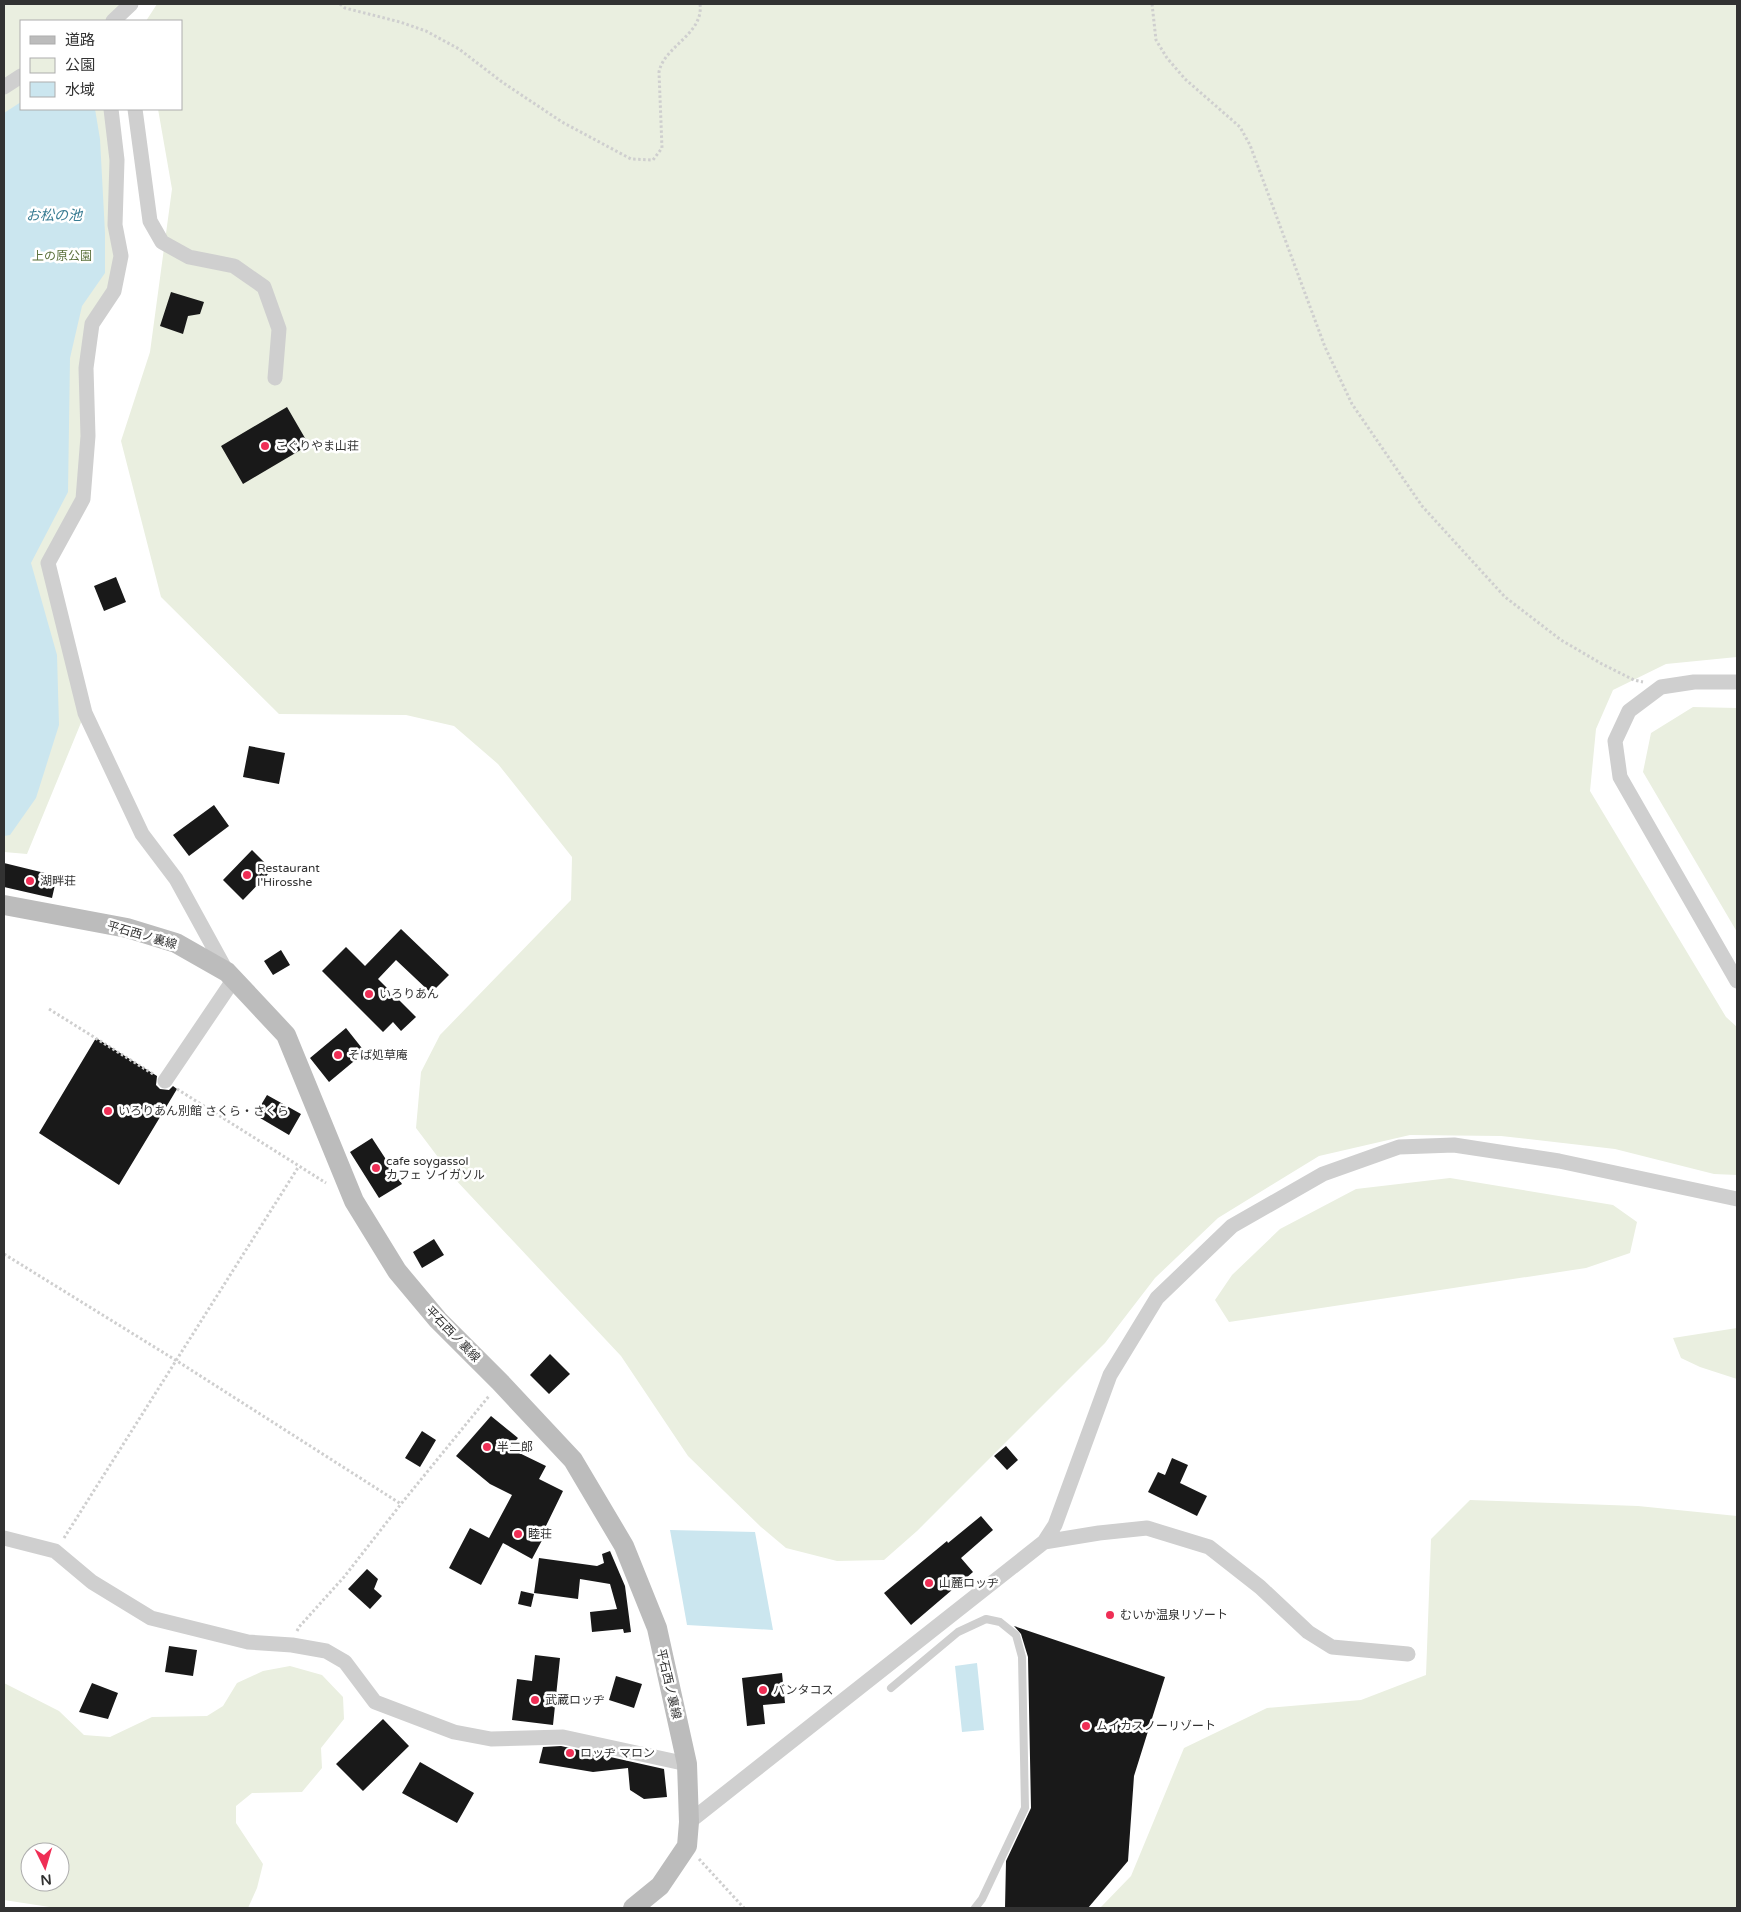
<svg xmlns="http://www.w3.org/2000/svg" width="1741" height="1912" viewBox="0 0 1741 1912" font-family="'Varela Round','Noto Sans JP',sans-serif">
<style>
.green{fill:#eaefe0;fill-rule:evenodd}
.water{fill:#cbe6ef}
.building{fill:#191919}
.lines{fill:none;stroke-linecap:round;stroke-linejoin:round}
.path{stroke:#cfcfcf;stroke-width:3;stroke-dasharray:2.5 2.5;stroke-linecap:butt}
.lane{stroke:#cfcfcf;stroke-width:8}
.street{stroke:#cfcfcf;stroke-width:15}
.secondary{stroke:#bcbcbc;stroke-width:20}
.poi-dot{fill:#ef2e55;stroke:#fff;stroke-width:2}
.labels{text-anchor:middle;dominant-baseline:central;stroke-width:5;stroke-linejoin:round;paint-order:stroke}
.park-label{font-size:12px;fill:#5b713c;stroke:#fff}
.poi-label{font-size:12px;fill:#323232;stroke:#fff;text-anchor:start}
.street-label{font-size:12px;fill:#323232;stroke:#fff}
.water-label{font-size:14px;font-style:italic;fill:#387b92;stroke:#fff}
</style>
<rect width="100%" height="100%" fill="#fff"/>
<path class="green" d="M4,4H131L113,21H21V109H111L121,256L92,324L83,499L49,563L85,713L27,854L4,852Z
M157,4H1737V657L1666,664L1613,690L1596,729L1590,791L1726,1017L1737,1027V1175L1714,1174L1615,1149L1501,1136L1410,1135L1319,1156L1218,1218L1155,1278L1105,1343L917,1531L884,1560L837,1561L786,1548L761,1527L688,1456L621,1356L453,1177L416,1128L421,1072L440,1035L571,900L572,857L498,764L454,726L406,715L279,714L161,597L121,441L150,352L172,189L158,109H181V21H146Z
M1693,707L1737,708V932L1643,772L1651,733Z
M1450,1178L1613,1205L1637,1222L1630,1253L1586,1268L1229,1322L1215,1300L1232,1275L1280,1229L1356,1189Z
M1737,1328V1379L1700,1367L1681,1358L1673,1338Z
M1470,1500L1638,1506L1737,1516V1908H1100L1131,1876L1184,1748L1267,1708L1361,1700L1426,1675L1431,1539Z
M290,1666L322,1675L343,1697L344,1719L321,1748L322,1768L302,1792L252,1793L236,1806V1823L263,1864L257,1888L248,1908H56L4,1900V1683L59,1711L84,1735L110,1737L152,1717L207,1716L223,1706L237,1683L263,1671ZM30,1852H60V1882H30Z"/>
<path class="water" d="M21,102V109H95L100,139L105,233V273L82,306L70,358L68,492L31,563L57,655L59,725L36,798L10,835L4,836V113Z
M670,1530L755,1532L773,1630L687,1625Z
M977,1663L984,1730L962,1732L955,1666Z"/>
<path class="building" d="M171,292L204,302L200,314L188,316L183,334L160,326Z
M287,407L309,445L243,484L221,446Z
M116,577L126,602L104,611L94,586Z
M249,746L285,753L279,784L243,777Z
M214,805L229,826L189,856L173,835Z
M252,850L272,870L243,900L223,880Z
M4,863L57,876L52,898L4,887Z
M401,929L449,975L431,993L396,960L378,979L416,1017L401,1031L393,1022L383,1032L322,971L346,947L365,966Z
M281,950L290,965L273,975L264,961Z
M346,1028L365,1052L329,1082L310,1058Z
M96,1038L157,1076L156,1085L160,1089L169,1090L173,1086L177,1089L119,1185L39,1133Z
M267,1095L301,1114L289,1135L255,1115Z
M372,1138L402,1184L379,1198L350,1152Z
M434,1239L444,1255L422,1268L413,1252Z
M550,1354L570,1374L549,1394L530,1375Z
M491,1416L518,1438L509,1448L546,1466L539,1479L563,1491L544,1530L547,1531L532,1559L503,1543L481,1585L449,1568L470,1528L489,1538L512,1495L490,1484L456,1456Z
M422,1431L436,1440L420,1467L405,1458Z
M1006,1446L1018,1460L1007,1470L994,1456Z
M1172,1458L1188,1465L1180,1483L1207,1496L1197,1516L1148,1492L1158,1472L1165,1475Z
M981,1516L993,1530L961,1558L973,1572L911,1625L884,1593L947,1541L948,1543Z
M610,1551L625,1586L631,1632L624,1633L623,1629L592,1632L590,1612L617,1609L610,1584L580,1579L578,1599L534,1593L539,1558L597,1566L604,1563L602,1554Z
M367,1569L378,1579L374,1589L382,1596L370,1609L348,1589Z
M521,1591L534,1594L531,1607L518,1604Z
M1014,1626L1165,1677L1134,1776L1128,1861L1088,1908H1005L1006,1861L1031,1808L1028,1657L1021,1634Z
M169,1646L197,1650L193,1676L165,1672Z
M535,1655L560,1658L553,1725L512,1720L517,1679L532,1681Z
M782,1673L785,1703L763,1705L765,1724L747,1726L742,1678Z
M616,1676L642,1684L634,1708L609,1700Z
M92,1683L118,1693L108,1719L79,1712Z
M383,1719L409,1746L363,1791L336,1764Z
M561,1746L664,1769L667,1797L644,1799L630,1790L628,1768L593,1772L539,1763L543,1747Z
M420,1762L474,1793L457,1823L402,1793Z"/>
<g class="lines">
<path class="path" d="M340,4L345,8L400,22L426,31L459,49L502,82L562,122L631,159L653,160L662,148L659,72C664,46 704,34 700,4
M1152,4L1156,40L1167,58L1185,79L1240,127L1250,145L1325,347L1352,404L1422,506L1505,597L1561,640L1602,664L1634,680L1643,682
M49,1009L153,1074
M177,1089L326,1183
M4,1254L177,1361L401,1504L489,1396
M64,1538L299,1166
M297,1631L299,1627L344,1577L401,1504
M699,1859L744,1908"/>
<path class="lane" d="M891,1688L958,1632L986,1619L1000,1622L1016,1635L1022,1657L1025,1808L982,1899L975,1908"/>
<path class="street" d="M113,21L131,4
M4,87L21,76
M111,109L117,160L115,225L121,256L114,291L92,324L86,368L88,436L83,499L48,563L85,713L142,834L176,879L227,972
M135,109L150,221L162,242L189,257L234,266L264,287L279,329L275,378
M1737,682H1694L1661,687L1629,711L1615,741L1620,777L1737,981
M165,1081L234,979
M4,1538L55,1551L92,1582L151,1618L248,1642L292,1645L326,1651L345,1662L375,1702L454,1732L491,1739L563,1737L687,1764
M1044,1542L1099,1533L1147,1528L1209,1547L1260,1587L1308,1632L1332,1647L1408,1654
M689,1822L1044,1542L1055,1525L1110,1375L1157,1298L1232,1226L1323,1174L1399,1147L1454,1145L1559,1161L1737,1199"/>
<path class="secondary" d="M4,905L127,928L176,943L227,972L286,1035L354,1201L397,1271L438,1320L500,1382L573,1460L624,1546L657,1628L687,1764L689,1822L687,1846L660,1886L633,1908"/>
</g>
<g class="poi-dot">
<circle cx="265" cy="446" r="5"/>
<circle cx="247" cy="875" r="5"/>
<circle cx="30" cy="881" r="5"/>
<circle cx="369" cy="994" r="5"/>
<circle cx="338" cy="1055" r="5"/>
<circle cx="108" cy="1111" r="5"/>
<circle cx="376" cy="1168" r="5"/>
<circle cx="487" cy="1447" r="5"/>
<circle cx="518" cy="1534" r="5"/>
<circle cx="929" cy="1583" r="5"/>
<circle cx="1110" cy="1615" r="5"/>
<circle cx="763" cy="1690" r="5"/>
<circle cx="535" cy="1700" r="5"/>
<circle cx="1086" cy="1726" r="5"/>
<circle cx="570" cy="1753" r="5"/>
</g>
<g class="labels">
<g class="park-label">
<text x="62" y="256">上の原公園</text>
</g>
<g class="poi-label">
<text x="275" y="446">こぐりやま山荘</text>
<text x="257" y="868">Restaurant<tspan x="257" dy="14">I'Hirosshe</tspan></text>
<text x="40" y="881">湖畔荘</text>
<text x="379" y="994">いろりあん</text>
<text x="348" y="1055">そば処草庵</text>
<text x="118" y="1111">いろりあん別館 さくら・さくら</text>
<text x="386" y="1161">cafe soygassol<tspan x="386" dy="14">カフェ ソイガソル</tspan></text>
<text x="497" y="1447">半二郎</text>
<text x="528" y="1534">睦荘</text>
<text x="939" y="1583">山麓ロッヂ</text>
<text x="1120" y="1615">むいか温泉リゾート</text>
<text x="773" y="1690">バンタコス</text>
<text x="545" y="1700">武蔵ロッヂ</text>
<text x="1096" y="1726">ムイカスノーリゾート</text>
<text x="580" y="1753">ロッヂ マロン</text>
</g>
<g class="street-label">
<text transform="translate(142 935) rotate(16)">平石西ノ裏線</text>
<text transform="translate(453 1334) rotate(46)">平石西ノ裏線</text>
<text transform="translate(669 1684) rotate(77)">平石西ノ裏線</text>
</g>
<g class="water-label">
<text x="54" y="215">お松の池</text>
</g>
</g>
<rect width="1741" height="1912" fill="none" stroke="#323232" stroke-width="10"/>
<rect x="20" y="20" width="162" height="90" fill="#ffffff" stroke="#adadad"/>
<rect x="30" y="36" width="25" height="8" fill="#bcbcbc" stroke="#adadad"/>
<text x="65" y="45" font-size="15" fill="#323232">道路</text>
<rect x="30" y="58" width="25" height="15" fill="#eaefe0" stroke="#adadad"/>
<text x="65" y="70" font-size="15" fill="#323232">公園</text>
<rect x="30" y="82" width="25" height="15" fill="#cbe6ef" stroke="#adadad"/>
<text x="65" y="95" font-size="15" fill="#323232">水域</text>
<g transform="translate(45 1867) rotate(175)"><circle r="24" fill="#ffffff" stroke="#adadad"/>
<path d="M0-4L9 19L0 12L-9 19Z" fill="#ef2e55"/>
<text y="-8" font-size="14" font-weight="bold" text-anchor="middle" fill="#323232">N</text>
</g>
</svg>
